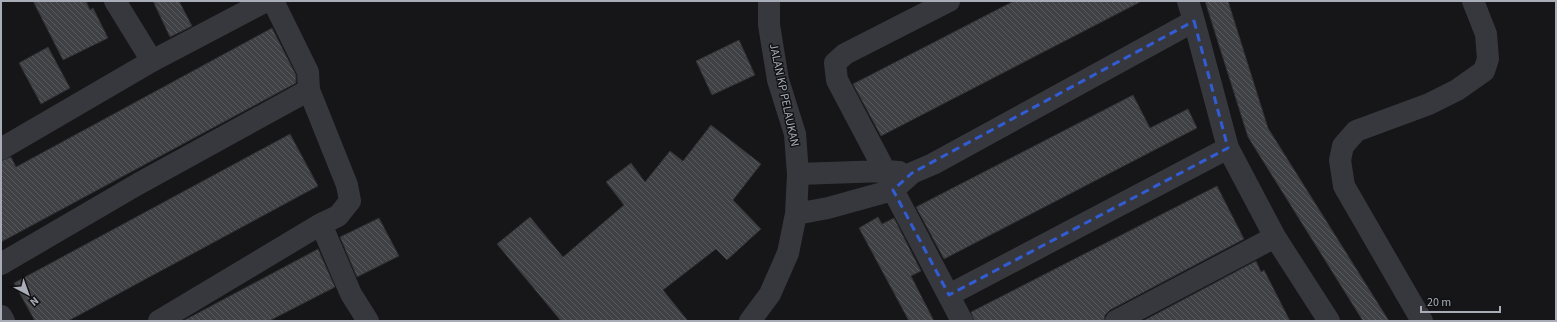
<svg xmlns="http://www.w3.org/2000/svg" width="1557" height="322" viewBox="0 0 1557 322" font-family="'Source Sans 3',sans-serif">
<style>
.building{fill:url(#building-back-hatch);stroke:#303034}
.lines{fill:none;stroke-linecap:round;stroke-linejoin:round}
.minor{stroke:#37383d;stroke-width:22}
.marked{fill:none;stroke:#325cd3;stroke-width:3;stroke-dasharray:8 5;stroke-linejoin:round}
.labels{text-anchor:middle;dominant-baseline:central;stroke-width:3;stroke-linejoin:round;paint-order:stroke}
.street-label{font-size:12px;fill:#a8adb8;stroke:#111113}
</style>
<defs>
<pattern id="building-back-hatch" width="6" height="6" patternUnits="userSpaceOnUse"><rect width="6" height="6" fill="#404145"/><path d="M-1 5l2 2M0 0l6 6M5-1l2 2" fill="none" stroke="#595a5e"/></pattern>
</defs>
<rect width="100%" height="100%" fill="#161618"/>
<path class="building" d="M33,1H86L90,10L93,8L108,38L63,60Z
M153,1H179L192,26L170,37Z
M1014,1H1142L881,136L853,84Z
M1205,1H1228L1268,128L1389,321H1363L1248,137Z
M272,28L296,75V83L1,242V161L11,157L16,167Z
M739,40L755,75L712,95L696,61Z
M48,47L70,88L41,104L19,63Z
M1133,95L1150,128L1188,109L1197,128L944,259L916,207Z
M711,125L761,164L733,200L761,229L727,260L716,249L663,290L688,321H561L497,244L530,217L563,257L624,205L606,182L631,163L645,182L670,151L683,161Z
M290,134L318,186L68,321H35L14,283Z
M1217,186L1244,239L1110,310L1105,315L1104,321H974L971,312Z
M878,217L882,224L894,218L921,271L911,276L934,321H909L859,228Z
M379,218L399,256L357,277L340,237Z
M318,249L335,287L269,321H183Z
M1256,261L1261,272L1264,270L1290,321H1143Z"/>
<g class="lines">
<path class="minor" d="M115,1L152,61
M273,1L308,72L309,90L347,185L350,201L338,216L321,224L351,294L368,321
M949,1L845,54L835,63L837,80L885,171L893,190L962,321
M1188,1L1194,21
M1,149L152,61L266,1
M798,174L885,171L899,172
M796,214L828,208L893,190L912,173L933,164L1194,21L1228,148L1275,237L1329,321
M1,264L138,184L309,90
M949,295L1228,148
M1,316L4,321
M159,321L321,224
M750,321L770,294L788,253L796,214L798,174L795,134L778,80L769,25V1
M1116,321L1275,237
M1422,321L1344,186L1340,160L1343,146L1356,131L1429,104L1457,90L1484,71L1488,59L1486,34L1473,1"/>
</g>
<path class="marked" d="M1194,21L1228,148L949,295L893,190L912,173Z"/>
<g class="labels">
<g class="street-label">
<text transform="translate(784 95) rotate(78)">JALAN KP PELAUKAN</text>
</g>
</g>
<rect width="1557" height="322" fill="none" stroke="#a8adb8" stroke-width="4"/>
<g transform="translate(28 294) rotate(139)" stroke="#111113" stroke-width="3" paint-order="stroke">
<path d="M0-3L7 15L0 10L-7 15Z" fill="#a8adb8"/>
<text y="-6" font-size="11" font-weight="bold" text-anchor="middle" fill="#a8adb8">N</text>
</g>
<path d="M1421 306v6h79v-6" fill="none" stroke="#a8adb8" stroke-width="2"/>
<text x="1427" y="306" font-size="12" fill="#a8adb8" stroke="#111113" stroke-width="3" paint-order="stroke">20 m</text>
</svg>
